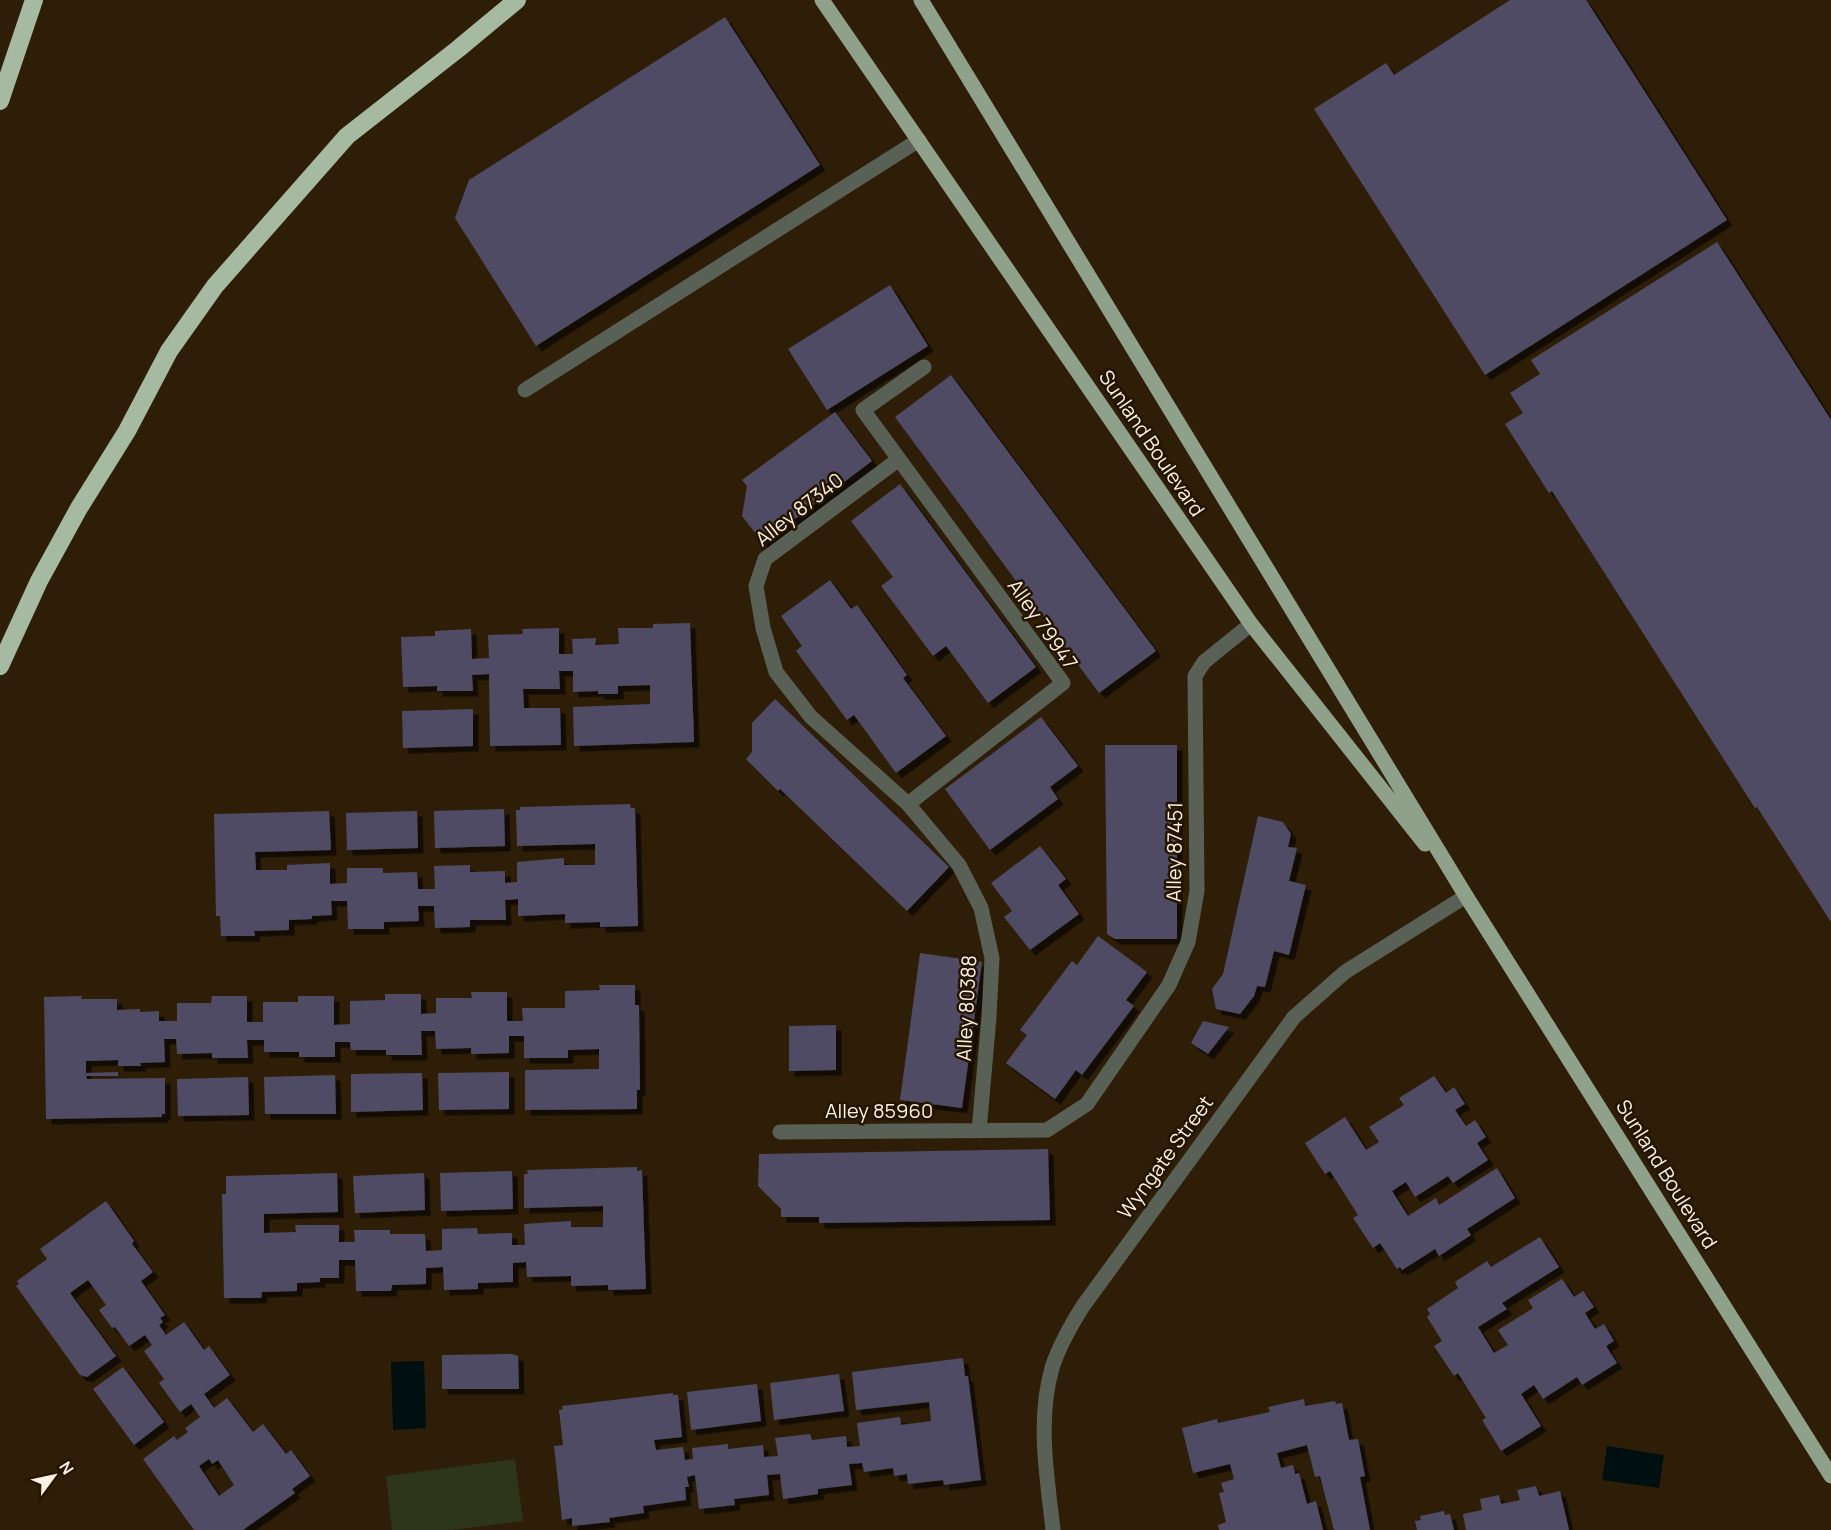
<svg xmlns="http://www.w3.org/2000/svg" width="1831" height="1530" viewBox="0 0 1831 1530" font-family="Manrope,sans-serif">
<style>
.green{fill:#2d3619}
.water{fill:#000f10}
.building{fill:#4f4b65;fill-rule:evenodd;filter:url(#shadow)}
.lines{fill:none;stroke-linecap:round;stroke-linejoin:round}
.lane{stroke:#596157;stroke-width:15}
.street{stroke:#596157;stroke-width:15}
.primary{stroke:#90a18b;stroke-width:15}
.highway{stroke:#a5baa0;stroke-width:18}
.labels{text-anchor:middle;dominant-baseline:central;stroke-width:5;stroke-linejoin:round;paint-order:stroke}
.street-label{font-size:20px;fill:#fbf0e3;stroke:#241501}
</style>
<defs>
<filter id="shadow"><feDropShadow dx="5.5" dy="5.5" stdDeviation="0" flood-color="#0009"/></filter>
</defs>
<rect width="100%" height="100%" fill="#2e1e07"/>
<path class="green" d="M515,1459L523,1521L451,1530H392L386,1476Z"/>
<path class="water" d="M424,1361L426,1428L393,1430L391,1362Z
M1607,1446L1664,1455L1659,1488L1602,1480Z"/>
<path class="building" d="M1510,0H1586L1727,220L1485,375L1314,109L1386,63L1394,75Z
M725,17L820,165L536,346L455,218L469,180Z
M1717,242L1831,420V922L1757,807L1755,808L1552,491L1549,493L1505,424L1523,413L1510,393L1540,374L1531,360Z
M890,285L928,346L827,410L788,349Z
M951,375L1156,651L1099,693L895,417Z
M835,412L872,461L763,543L742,516L747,486L742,480Z
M900,484L1036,667L988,703L946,646L933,656L881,586L893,577L851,521Z
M830,580L851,609L857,605L907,675L903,678L946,736L896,773L854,715L847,720L796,651L802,646L781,616Z
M690,623L694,742L574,746L573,707L650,704V685L618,686V694H598V691L573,692V671H559L560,689H523L524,708H560L561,745L490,746L489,674L472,675L473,691H437V686L403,687L401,637L435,636V631L471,629L472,659L489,658L488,635L523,634L522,629L559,628V654H573L572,639L596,638L595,645L619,644L618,628H653V624Z
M775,699L949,867L907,911L780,789L778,791L746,759L752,752V723Z
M473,709V746L403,748L402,711Z
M1041,717L1078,766L1050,787L1058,799L990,850L945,789Z
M1105,745H1177V939H1115L1107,934Z
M630,804L631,808H635L638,926L600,927V922L565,923V914L518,916V899L505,900L506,920H470V927L435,928L434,906H418L419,921L384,922V929H348L347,901H331L332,915L312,916V919L289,920V930L254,931L255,936H221L220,916H216L214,814L329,811L331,850L255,852L256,870H287V865L330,863V884L347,883V868H383V873L417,872L418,889H435L434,866L470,865V872L505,871V883L517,882V862L564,858V865H595V844L517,846L516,810H520V807Z
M504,809L505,846L435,848L434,811Z
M417,811L418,848L347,850L346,813Z
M1258,816L1283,822L1291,834L1288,847L1297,848L1289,881L1306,885L1289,955L1274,951L1265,987L1257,986L1254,996L1240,1014L1216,1009L1212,989L1223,974Z
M1040,846L1066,879L1058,885L1079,914L1030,950L1004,917L1012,911L991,883Z
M1098,936L1147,972L1126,1000L1134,1006L1082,1075L1076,1070L1055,1099L1006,1063L1027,1035L1020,1030L1072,961L1077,965Z
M920,953L982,962L962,1108L900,1100Z
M599,985H635V1005H639L640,1090H637V1109L525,1110V1070L599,1069V1049L568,1050V1058H524V1036H509V1053L471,1054V1048L436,1049L435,1031H421L422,1055H386V1050H351L350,1042H335V1057H299V1052H264V1040H247L248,1058H212V1053L177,1054L176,1039H164L165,1062L140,1063L141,1066H118V1060L86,1061V1073L118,1072V1076H86L87,1079L165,1078V1114H162V1117L46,1119L44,997L82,996L81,999H117V1010L140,1009V1012L159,1011V1021H177V1003H211L212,996H247V1022H263V1002H298V996H334V1025L350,1024V1001L385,1000V994H421V1014L436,1013V998H472L471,992H507V1021H523L522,1008H565V991L600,990Z
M1203,1021L1229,1027L1208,1054L1191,1043Z
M836,1025V1070L789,1071V1026Z
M509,1072V1109L439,1110L438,1073Z
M422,1073L423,1110L351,1112V1074Z
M335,1075L336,1114H265L264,1077Z
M1434,1076L1446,1093L1454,1087L1465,1104L1455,1110L1466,1126L1475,1120L1486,1137L1477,1143L1488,1160L1453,1183L1448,1176L1415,1197L1406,1182L1392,1191L1408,1216L1436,1198L1439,1205L1497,1168L1515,1198L1467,1229L1471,1235L1439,1256L1435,1249L1402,1270L1400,1267L1397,1269L1380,1243L1373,1248L1353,1218L1358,1215L1330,1171L1325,1174L1305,1143L1345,1117L1366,1150L1379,1142L1369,1127L1404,1105L1399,1098Z
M248,1077L249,1115L178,1116L177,1079Z
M1048,1149L1050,1220L819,1223V1217H781V1209L758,1186L759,1154Z
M637,1167V1171L642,1170L646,1289L608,1290V1285L571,1286V1276L527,1277L526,1262L513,1263V1282L478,1283V1289L444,1290L443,1267L426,1268V1284L392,1285L391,1291H356L355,1260H339V1278H320V1282L297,1283V1291L262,1292L261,1298H224L222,1194H226V1176L337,1173L338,1212L264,1214V1233L296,1232L295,1225H339V1242H355L354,1230H390V1234H425L426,1251L442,1250V1229L477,1228L478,1234L512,1233V1245H525L524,1224L571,1221V1227H603V1206L524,1208V1174H528L527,1170Z
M512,1171L513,1209L441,1211L440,1173Z
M424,1173L425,1210L355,1213L353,1176Z
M106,1201L134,1241L132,1244L153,1272L141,1281L165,1315L160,1318L163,1322L159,1325L166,1335L184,1322L204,1350L209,1346L230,1375L204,1394L214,1408L227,1398L253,1432L263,1424L286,1454L291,1450L310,1476L292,1489L295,1493L243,1530H194L143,1459L174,1436L177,1440L188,1432L185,1428L200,1417L191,1404L180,1412L159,1383L164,1379L144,1351L152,1345L145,1335L129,1346L115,1327L112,1328L99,1310L106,1305L88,1280L70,1293L116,1356L87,1377L80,1375L16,1286L19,1284L17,1281L47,1259L40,1249ZM209,1459L212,1464L218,1460L234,1485L219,1496L199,1466Z
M1540,1237L1559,1267L1502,1303L1507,1309L1478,1327L1494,1353L1508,1345L1498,1330L1533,1308L1528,1300L1562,1279L1574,1297L1583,1291L1594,1307L1585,1313L1595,1329L1604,1324L1614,1341L1606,1346L1617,1363L1582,1385L1577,1377L1543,1399L1534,1385L1521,1394L1541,1426L1501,1451L1482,1420L1486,1418L1458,1373L1454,1376L1434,1346L1442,1341L1427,1317L1430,1314L1427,1309L1458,1288L1455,1282L1487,1261L1491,1267Z
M512,1354L518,1356L519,1389H442V1355Z
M963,1358L965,1376H968L981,1480L944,1485L943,1480L908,1484L907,1474L894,1476L893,1468L864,1472L862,1463L849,1464L852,1485L818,1489V1494L783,1499L780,1474L767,1475L769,1495L734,1499L735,1505L699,1509L695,1475L687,1477L689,1487H685L686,1500L643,1506L644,1513L609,1518L610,1522L572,1526V1518L562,1520L554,1446L563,1445L559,1410L563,1409L562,1406L673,1393V1395H678L682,1437L654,1440L656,1450L683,1447L685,1460L693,1459L692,1448L728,1444V1449L763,1445L764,1457L778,1456L775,1438L810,1434L812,1440L846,1436L847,1447L860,1446L857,1423L900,1417L901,1425L931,1421L929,1402L856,1410L852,1372Z
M123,1367L164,1422L134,1445L93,1389Z
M839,1374L844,1411L774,1420L770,1383Z
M757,1384L761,1421L691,1430L687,1392Z
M1304,1399L1305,1406L1335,1401L1336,1404L1342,1403L1349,1440L1358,1439L1365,1476L1360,1477L1370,1530H1334L1320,1476L1315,1477L1307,1445L1277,1453L1281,1468L1293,1465L1295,1474L1299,1473L1307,1504L1316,1501L1323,1530H1219L1218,1525L1226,1522L1219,1493L1224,1492L1221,1483L1234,1479L1230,1464L1193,1473L1182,1428L1217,1419L1218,1423L1270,1412L1268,1407Z
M1536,1486L1539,1496L1560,1491L1569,1530H1466L1463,1514L1482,1510L1480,1499L1499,1495L1501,1504L1520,1500L1517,1490Z
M1444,1511L1445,1515L1450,1514L1454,1530H1417L1415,1521L1421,1520L1420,1516Z"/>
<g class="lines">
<path class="lane" d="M525,390L919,140
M899,459L765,559L756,586L763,628L776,672L811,717L908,804L959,865L981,908L992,958L989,1017L979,1131
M908,804L1063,683L863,410L924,367
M780,1132L1047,1130L1087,1104L1169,985L1188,942L1197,891L1195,676L1204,662L1251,624"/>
<path class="street" d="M1053,1530C1047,1476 1037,1421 1052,1368C1059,1346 1071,1325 1083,1306L1294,1017L1345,972L1466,896"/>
<path class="primary" d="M822,0L1251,624L1425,844
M921,0L1466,896L1831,1476"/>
<path class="highway" d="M0,101L34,0
M0,666L39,581L79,508L127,431L169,351L215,286L347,136L458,49L517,0"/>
</g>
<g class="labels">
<g class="street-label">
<text transform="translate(1152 443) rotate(56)">Sunland Boulevard</text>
<text transform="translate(799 509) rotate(-38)">Alley 87340</text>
<text transform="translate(1043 624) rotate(55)">Alley 79947</text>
<text transform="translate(1174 852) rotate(-89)">Alley 87451</text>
<text transform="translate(966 1008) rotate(-87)">Alley 80388</text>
<text x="879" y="1110">Alley 85960</text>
<text transform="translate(1165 1157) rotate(-54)">Wyngate Street</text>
<text transform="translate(1667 1174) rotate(58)">Sunland Boulevard</text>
</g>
</g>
<g transform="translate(54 1476) rotate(57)" stroke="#241501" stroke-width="4.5" paint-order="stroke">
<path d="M0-4.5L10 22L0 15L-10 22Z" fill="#fbf0e3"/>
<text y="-9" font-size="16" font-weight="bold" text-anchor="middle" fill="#fbf0e3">N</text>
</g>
</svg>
